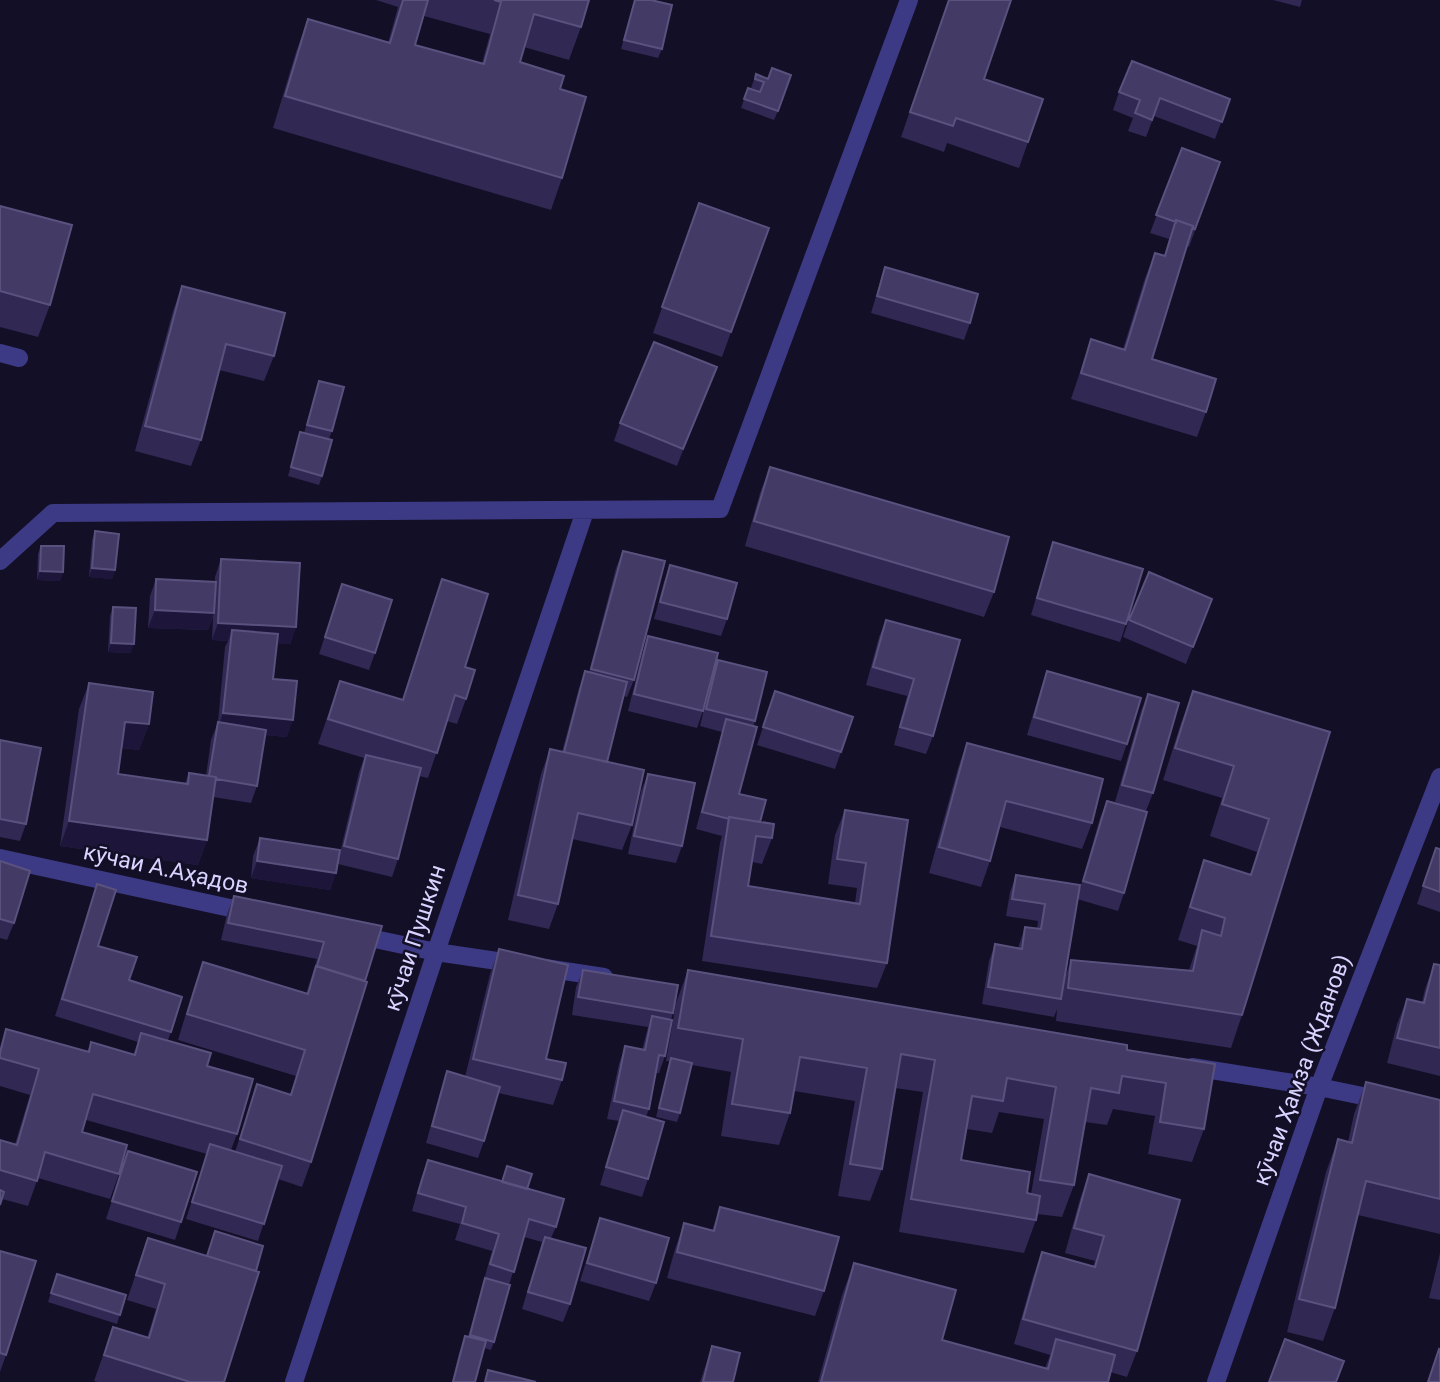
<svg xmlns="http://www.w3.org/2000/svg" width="1440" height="1382" viewBox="0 0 1440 1382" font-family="Roboto,sans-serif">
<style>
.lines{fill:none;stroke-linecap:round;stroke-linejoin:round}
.minor{stroke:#3d3a85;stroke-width:18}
.wall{fill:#312854;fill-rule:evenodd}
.shaded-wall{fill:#1d163a}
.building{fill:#433a66;stroke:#5a527e;stroke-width:2}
.labels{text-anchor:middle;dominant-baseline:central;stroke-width:5;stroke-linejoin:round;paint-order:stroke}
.street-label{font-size:23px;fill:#d9d4ff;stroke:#130f26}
</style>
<rect width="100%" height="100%" fill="#130f26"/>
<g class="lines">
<path class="minor" d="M0,353L19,358
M0,561L53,513L720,509L909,0
M0,858L253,913
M356,935L436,952L517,964
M545,968L604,977
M1192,1067L1319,1087L1382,1100
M294,1382L436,952L585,511
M1216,1382L1319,1087L1440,777"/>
</g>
<path class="wall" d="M376,0H589L581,27L569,60L524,47L520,62L560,89L562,178L551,210L273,128L296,52L308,19L388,43L398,7ZM424,16L490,34L482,63L415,45Z
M634,0L662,49L658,58L621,49Z
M948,0L984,79L1028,142L1019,168L947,143L944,152L901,137Z
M1273,0H1302L1300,7Z
M756,74L768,79L778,111L774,120L741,108L748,88L761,91L751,88Z
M1119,92L1230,99L1215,139L1154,116L1146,137L1128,131L1133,118L1113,110Z
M1182,148L1220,162L1189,247L1187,246L1152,359L1206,412L1197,437L1071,399L1091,339L1123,349L1145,278L1155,253L1164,256L1169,239L1150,233Z
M699,203L769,228L722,357L653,333Z
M0,206L50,305L38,337L0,327Z
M885,267L970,323L964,340L871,313Z
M182,286L274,356L264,381L219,370L201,440L191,466L135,451L173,311Z
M717,367L677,466L614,441L620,423Z
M319,381L332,431L329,439L322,476L319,485L288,476L300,432L304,433Z
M770,467L994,592L984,617L745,546L760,493Z
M95,531L115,570L112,579L89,577L92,540Z
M1053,542L1126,624L1120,642L1031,615L1047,560Z
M41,546L63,572L60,581L37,580L38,554Z
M623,551L634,680L627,697L624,696L607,762L632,825L622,850L572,839L558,904L549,929L508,920L541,774L550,749L562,752L579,688L585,671L589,672L616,568Z
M221,559L296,627L290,644L277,643L273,679L287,737L265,735L257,786L251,803L213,797L207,840L198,865L60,846L79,709L89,683L149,724L139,750L121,748L118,774L185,783L189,773L206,776L211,740L218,722L225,647L228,641L212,640L213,617L208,630L148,628L150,596L156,579L215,582V577Z
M670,565L727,619L721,636L654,619L664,582Z
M442,579L465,667L466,699L457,724L447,721L428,778L419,776L398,859L392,877L338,864L336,873L330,890L251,878L253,856L260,838L339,857L359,772L364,758L318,744L340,681L402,700L433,604Z
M342,584L375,653L369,670L319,654Z
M1212,599L1186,664L1123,637L1129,620Z
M113,607L131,653L108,652L110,616Z
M886,620L960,640L933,736L926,754L894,745L907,696L866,685L879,637Z
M648,636L703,711L697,728L628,711L642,654Z
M718,660L755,721L739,794L772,838L762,864L752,862L748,886L855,903L857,888L828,884L835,835L845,810L908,820L887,963L877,988L702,961L720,843L722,836L696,829L722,732L700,726L712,677Z
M1047,671L1127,744L1121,761L1027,735L1041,688Z
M775,691L841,752L835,769L757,745Z
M1193,691L1330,732L1242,1015L1231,1048L1056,1021L1057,1009L1054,1017L982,1004L989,961L995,944L1018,948L1025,927L1037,929L1038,921L1006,916L1010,892L1016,875L1079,892L1100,818L1107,801L1124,893L1118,911L1077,899L1064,980L1071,960L1189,970L1197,946L1178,940L1193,893L1204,860L1250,874L1257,852L1210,836L1222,798L1163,780L1181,723Z
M1148,694L1153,793L1146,811L1115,802L1141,711Z
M0,740L26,824L20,841L0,837Z
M967,743L1092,823L1082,849L1000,827L990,861L981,887L929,873L958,768Z
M648,774L682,846L676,863L628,854L641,791Z
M1436,848L1440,849V912L1417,904Z
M0,861L14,923L7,940L0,938Z
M97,884L98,946L129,980L171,1032L168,1040L207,1066L237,1134L231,1150L235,1152L257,1084L290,1094L296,1076L178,1040L194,987L203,962L306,994L317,959L221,940L227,914L234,896L382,926L311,1162L302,1187L278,1179L258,1241L186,1219L207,1154L86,1120L82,1132L119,1174L110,1199L38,1178L28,1206L2,1199L0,1205V1140L15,1144L30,1095L0,1086V1047L6,1029L87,1052L91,1042L133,1055L138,1042L55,1016Z
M499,949L546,1059L562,1080L553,1105L498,1093L484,1141L478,1158L426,1143L441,1089L447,1071L465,1077L490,974Z
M1434,964L1440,965V1076L1387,1063L1397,1024L1407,999L1422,1002L1425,989Z
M583,970L673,1013L671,1020L665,1056L659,1073H656L649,1109L646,1117L648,1179L642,1197L600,1185L619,1121L607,1119L619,1064L625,1046L642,1050L648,1027L572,1015L576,987Z
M688,970L1127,1050L1215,1064L1204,1129L1192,1162L1148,1154L1155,1116L1113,1109L1107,1125L1085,1122L1074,1185L1062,1217L1037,1214L1036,1220L1024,1253L899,1232L923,1092L895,1088L882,1169L870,1201L838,1196L855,1101L794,1091L790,1113L779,1145L721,1136L731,1072L692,1065L680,1113L677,1122L656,1117L670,1061H666L676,1003ZM999,1112L1044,1119L1031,1194L1027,1193L961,1160L967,1129L992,1133Z
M1366,1082L1440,1100V1234L1358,1215L1335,1308L1323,1341L1287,1332L1326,1172L1338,1139L1348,1142L1354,1114Z
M128,1151L181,1222L175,1240L106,1219Z
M428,1160L527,1189L556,1227L551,1238L570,1304L563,1322L522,1309L542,1242L524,1237L509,1285L494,1342L491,1350L484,1348L475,1382H452L459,1353L465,1336L468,1337L492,1251L455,1240L460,1224L412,1211L421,1178Z
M1089,1174L1137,1351L1127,1377L1110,1372L1108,1382H818L842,1295L854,1263L942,1340L1045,1368L1050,1355L1014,1344L1033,1277L1042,1252L1093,1267L1095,1261L1065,1253L1080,1199Z
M720,1207L824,1291L815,1316L667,1278L675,1249L684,1223L712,1231Z
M600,1218L656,1283L649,1301L580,1281Z
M148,1238L224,1382H98L94,1381L113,1327L147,1338L156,1309L127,1300Z
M0,1251L6,1355L0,1372Z
M1440,1253V1300L1429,1298Z
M57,1274L126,1295L117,1324L48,1302Z
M712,1346L733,1382H700Z"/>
<path class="shaded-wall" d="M717,367L710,385L677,466L683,449Z
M92,568L115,570L112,579L89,577Z
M40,571L63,572L60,581L37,580Z
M1212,599L1206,617L1186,664L1193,647Z
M155,610L214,613L208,630L148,628Z
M218,623L296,627L290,644L231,641L232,630L228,641L212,640Z
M111,643L134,644L131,653L108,652Z
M223,713L293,720L287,737L217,730Z
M125,722L149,724L139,750L116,747Z
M69,821L207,840L198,865L60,846Z
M257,861L336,873L330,890L251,878Z"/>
<path class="building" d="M403,0H428L415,45L484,64L501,2L494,0H589L581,27L534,14L520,62L564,76L560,89L586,97L562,178L285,96L308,19L390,43Z
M635,0H651L672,5L662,49L624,40Z
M949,0H1011L984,79L1043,99L1028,142L956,118L953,126L910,112Z
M1132,61L1230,99L1222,122L1160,98L1152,120L1135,113L1140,100L1119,92Z
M772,68L791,75L778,111L744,99L748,88L760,92L764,82L755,79L756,74L768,79Z
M1182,148L1220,162L1195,229L1193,228V226L1176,220V222L1156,215Z
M699,203L769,228L731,332L662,307Z
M0,206L72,225L50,305L0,291Z
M1176,220L1193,226L1152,359L1216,379L1206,412L1081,373L1091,339L1125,350L1155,253L1165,256Z
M885,267L978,294L970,323L877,296Z
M182,286L285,313L274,356L226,344L201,440L145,426Z
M654,342L717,367L683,449L620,423Z
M319,381L344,387L332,431L307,425Z
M300,432L332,440L322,476L291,467Z
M770,467L1009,537L994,592L754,521Z
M95,531L119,534L115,570L92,568Z
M1053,542L1143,569L1126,624L1037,598Z
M41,546H64L63,572L40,571Z
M623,551L665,561L634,680L591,669Z
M221,559L300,563L296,627L218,623Z
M670,565L737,583L727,619L660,602Z
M1149,572L1212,599L1193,647L1129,620Z
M156,579L216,582L214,613L155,610Z
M442,579L488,594L465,667L475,670L466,699L455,695L437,753L328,719L340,681L403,700Z
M342,584L392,600L375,653L325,637Z
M113,607L136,608L134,644L111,643Z
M886,620L960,640L933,736L900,727L914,679L873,667Z
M232,630L278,634L273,679L297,681L293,720L223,713Z
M648,636L718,653L703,711L634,694Z
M718,660L767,672L755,721L706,709Z
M585,671L627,682L607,762L564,752Z
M1047,671L1141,698L1127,744L1034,717Z
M89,683L153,692L149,724L125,722L118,774L188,784L189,773L216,777L207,840L69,821Z
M775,691L853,717L841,752L763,727Z
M1193,691L1330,732L1242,1015L1068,988L1071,960L1193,971L1202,930L1221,936L1225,918L1190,907L1204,860L1251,875L1269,819L1222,804L1234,766L1175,748Z
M1148,694L1179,703L1153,793L1122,785Z
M726,719L757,727L739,794L766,800L760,822L729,817V819L702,812Z
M218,722L266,730L257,786L216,779V777L209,776Z
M0,740L41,748L26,824L0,819Z
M967,743L1103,779L1092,823L1006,801L990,861L939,847Z
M550,749L644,770L632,825L578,813L558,904L518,895Z
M366,755L421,768L398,859L344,846Z
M648,774L695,783L682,846L634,836Z
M1107,801L1147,812L1124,893L1083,881Z
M845,810L908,820L887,963L711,936L729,817L774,824L772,838L756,836L748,886L860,904L866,863L837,859Z
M260,838L340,850L336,873L257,861Z
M1436,848L1440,849V892L1423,886Z
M0,861L30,871L14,923L0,919Z
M1016,875L1080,885L1061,999L988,987L995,944L1022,949L1025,927L1041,929L1045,904L1012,899Z
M97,884L116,890L98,946L137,957L129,980L182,997L171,1032L62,999Z
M234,896L382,926L365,981L317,966L324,942L228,923Z
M499,949L568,965L546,1059L566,1063L562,1080L473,1059Z
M203,962L308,994L316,966L367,982L311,1162L240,1139L257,1084L291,1095L305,1050L187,1014Z
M1434,964L1440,965V1048L1397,1038L1407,999L1424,1003Z
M583,970L678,985L673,1013L578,997Z
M688,970L1127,1045V1050L1215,1064L1204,1129L1160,1122L1166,1083L1122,1076L1119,1093L1091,1088L1074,1185L1040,1180L1056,1087L1007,1078L1003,1101L972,1096L961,1160L1030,1172L1027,1193L1040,1196L1036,1220L911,1199L935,1060L901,1054L882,1169L850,1164L867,1068L800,1057L790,1113L732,1104L743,1039L678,1028Z
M652,1016L672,1020L665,1056L659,1055L649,1109L614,1101L625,1046L645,1050Z
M6,1029L89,1052L91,1042L135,1055L141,1033L211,1053L207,1066L253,1079L237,1134L93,1094L82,1132L127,1145L119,1174L45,1152L37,1181L0,1170V1140L17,1145L39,1069L0,1058V1053Z
M671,1058L692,1063L680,1113L659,1108Z
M447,1071L500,1087L484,1141L432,1126Z
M1366,1082L1440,1100V1199L1366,1181L1335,1308L1299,1299L1338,1139L1352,1143Z
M623,1110L664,1122L648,1179L606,1167Z
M210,1144L282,1166L264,1224L192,1202Z
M128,1151L197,1172L181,1222L112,1201Z
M428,1160L564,1199L556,1227L529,1219L514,1272L490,1264L499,1234L462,1223L466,1207L418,1193Z
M507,1166L532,1174L527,1189L502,1182Z
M1089,1174L1180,1200L1137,1351L1023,1319L1042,1252L1095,1267L1104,1236L1074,1228Z
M0,1190L4,1192L0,1205Z
M720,1207L839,1237L824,1291L677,1252L684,1223L714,1231Z
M600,1218L669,1238L656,1283L587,1263Z
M215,1231L263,1246L256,1271L207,1256Z
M545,1237L586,1248L570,1304L528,1292Z
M148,1238L259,1272L224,1382H190L104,1355L113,1327L149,1338L165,1284L136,1275Z
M0,1251L36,1261L6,1355L0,1353Z
M854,1263L956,1290L942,1340L1048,1369L1056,1339L1115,1355L1108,1382H821Z
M57,1274L126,1295L120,1315L51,1293Z
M485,1278L510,1285L494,1342L470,1335Z
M465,1336L486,1341L475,1382H453Z
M1285,1339L1344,1361L1336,1382H1269Z
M712,1346L740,1353L733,1382H703Z
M1439,1349L1440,1350V1382H1428Z
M488,1370L536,1382H485Z"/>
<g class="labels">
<g class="street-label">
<text transform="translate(166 869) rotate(12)">кӯчаи А.Аҳадов</text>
<text transform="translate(415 938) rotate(-72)">кӯчаи Пушкин</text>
<text transform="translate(1302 1070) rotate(-70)">кӯчаи Ҳамза (Жданов)</text>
</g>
</g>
</svg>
